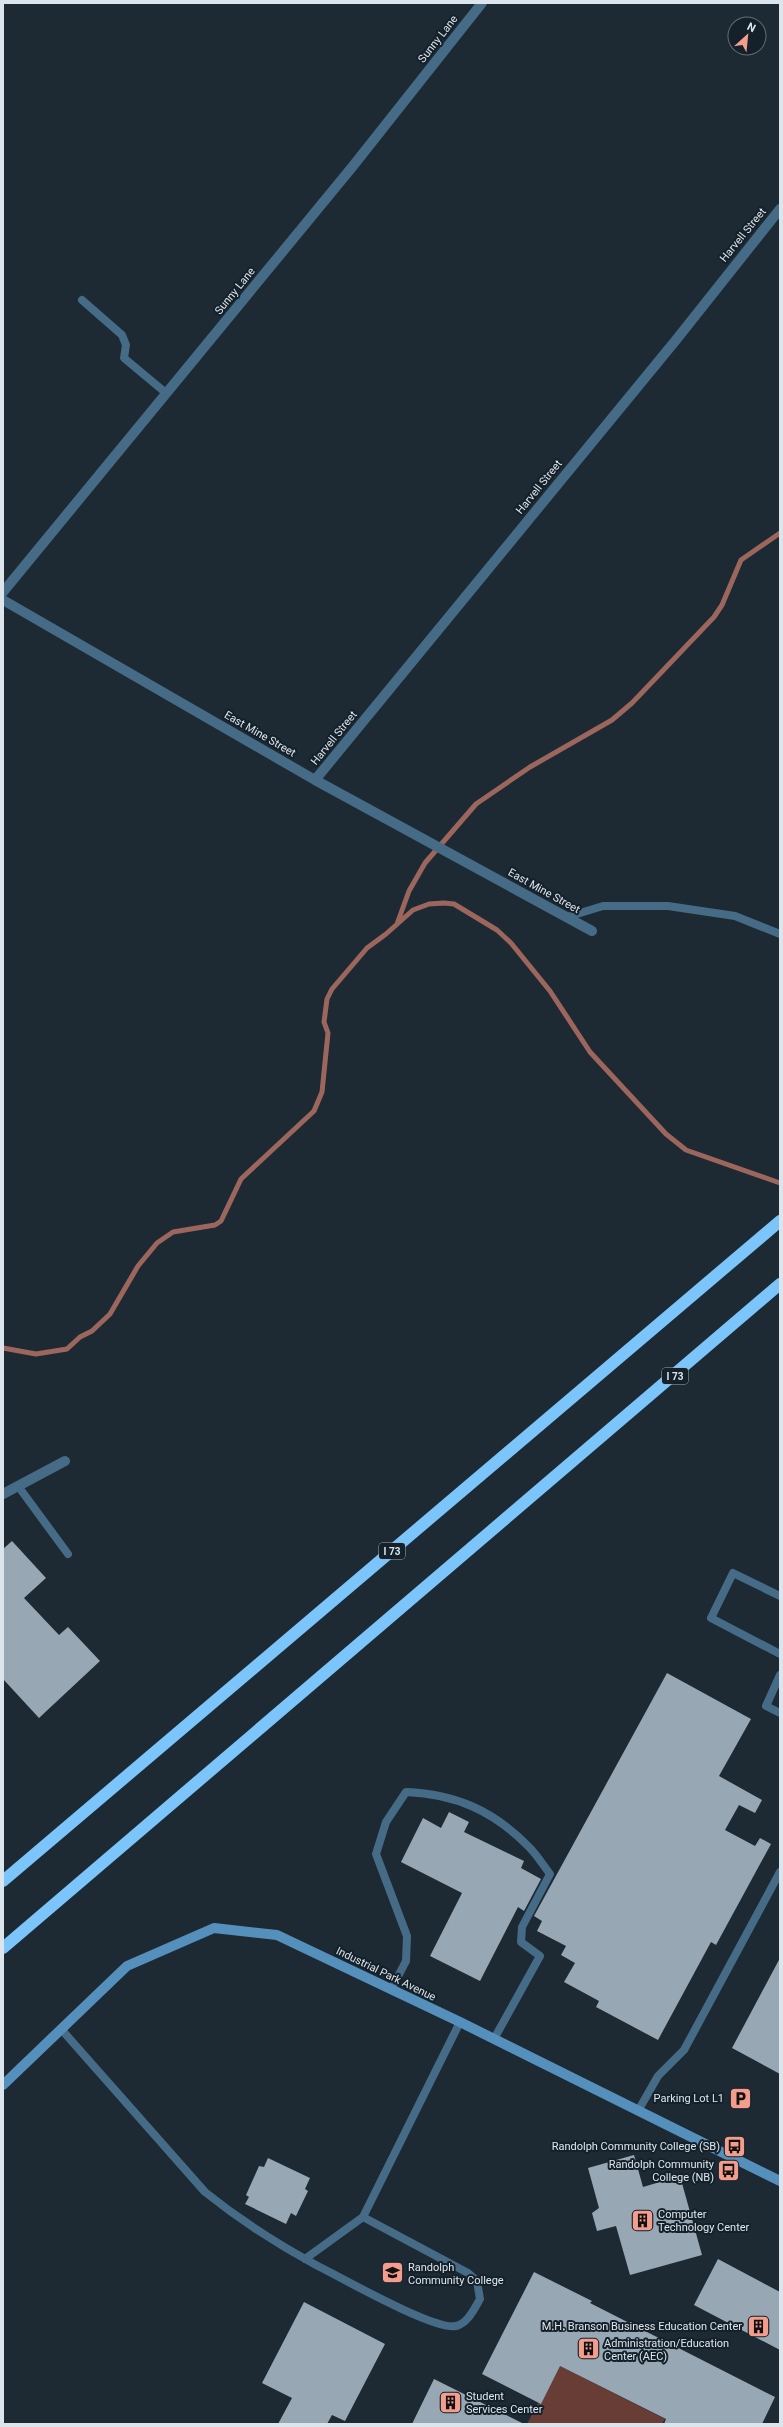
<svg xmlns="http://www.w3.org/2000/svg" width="783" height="2427" viewBox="0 0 783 2427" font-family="Roboto,sans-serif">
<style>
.green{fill:#673d35}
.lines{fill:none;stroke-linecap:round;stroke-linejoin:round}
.stream{stroke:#9d665c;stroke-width:5}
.building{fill:#97a7b3}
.lane{stroke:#466b86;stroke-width:8}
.street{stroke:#466b86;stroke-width:10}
.secondary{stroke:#5490bb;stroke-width:10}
.highway{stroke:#7bc5fa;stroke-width:12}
.labels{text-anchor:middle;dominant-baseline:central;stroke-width:4;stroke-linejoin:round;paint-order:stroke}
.shield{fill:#14202a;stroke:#a1aab2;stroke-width:1}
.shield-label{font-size:10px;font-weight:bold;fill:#dde5ec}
.street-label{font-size:11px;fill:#dde5ec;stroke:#14202a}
.poi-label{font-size:11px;fill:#dde5ec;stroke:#14202a;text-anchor:end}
</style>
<rect width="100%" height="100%" fill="#1d2a34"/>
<path class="green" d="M558,2365L665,2419L662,2424H527Z"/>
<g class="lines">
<path class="stream" d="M397,924L409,891L425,863L476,804L530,767L612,720L632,703L714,617L722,605L741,560L780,533
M3,1348L36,1354L67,1349L80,1337L92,1331L110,1314L138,1266L157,1243L173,1232L215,1225L221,1221L241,1179L314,1111L322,1092L328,1033L324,1022L327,999L332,989L367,948L386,934L413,910L429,904L444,903L454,904L497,930L511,943L550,991L590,1052L666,1134L686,1150L780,1183"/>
</g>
<path class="building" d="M12,1541L46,1578L24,1598L59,1635L68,1627L100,1661L39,1718L3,1679V1549Z
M667,1673L751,1719L719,1776L762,1800L755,1813L739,1805L725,1830L755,1846L760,1838L771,1844L716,1945L711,1942L658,2040L596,2007L599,2001L564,1982L575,1963L561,1955L566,1946L537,1931L542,1921L534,1916Z
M449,1812L469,1822L464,1832L524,1861L521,1868L541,1879L524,1911L518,1907L480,1981L430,1956L462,1893L401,1862L423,1818L441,1828Z
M780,1958V2074L732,2048Z
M634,2155L643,2187L680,2176L702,2255L630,2275L616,2226L597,2231L592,2213L599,2208L588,2168Z
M268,2158L310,2178L305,2189L308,2191L296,2216L291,2213L286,2224L245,2204L249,2197L246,2195L259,2166L264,2167Z
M718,2259L780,2292V2350L694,2305Z
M534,2272L592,2301L590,2303L775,2397L762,2424H664L666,2419L560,2366L541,2404L482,2374Z
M304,2302L385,2344L345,2421L332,2415L327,2424H278L292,2398L262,2383Z
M434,2379L524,2424H412Z"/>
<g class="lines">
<path class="lane" d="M82,300L122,335L126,345L124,358L166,393
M567,917L603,906H668L735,916L780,934
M18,1486L68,1554
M780,1596L733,1573L711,1618L780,1654
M780,1675L766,1706L780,1713
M391,1990L406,1961L407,1936L376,1854L386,1822L406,1792C456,1794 494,1811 529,1847C537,1855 543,1865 550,1874L522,1927L521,1942L540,1956L494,2039
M61,2029L205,2192C240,2220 277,2244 316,2265C340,2277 435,2331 456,2326C468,2323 474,2309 480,2299L477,2281L468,2273L363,2217L305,2259
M638,2111L658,2076L684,2050L780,1872
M363,2217L460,2022"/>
<path class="street" d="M3,592L353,166L482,3
M3,600L315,780L592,931
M315,780L676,340L780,209
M3,1494L65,1461"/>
<path class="secondary" d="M3,2085L127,1966L214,1928L277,1935L460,2022L780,2181"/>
<path class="highway" d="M3,1881L780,1221
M3,1948L780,1284"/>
</g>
<defs>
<symbol id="parking-square" viewBox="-11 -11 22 22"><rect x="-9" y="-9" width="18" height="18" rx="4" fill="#f49d8d" stroke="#14202a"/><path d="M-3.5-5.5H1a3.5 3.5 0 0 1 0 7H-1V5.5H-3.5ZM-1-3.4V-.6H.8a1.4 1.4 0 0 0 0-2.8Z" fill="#111"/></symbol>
<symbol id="bus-square" viewBox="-11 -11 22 22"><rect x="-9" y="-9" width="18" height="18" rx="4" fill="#f49d8d" stroke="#14202a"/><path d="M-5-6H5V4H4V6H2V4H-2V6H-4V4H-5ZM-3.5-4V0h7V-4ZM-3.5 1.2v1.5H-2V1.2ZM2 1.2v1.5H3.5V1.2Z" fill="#111"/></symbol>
<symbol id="building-square" viewBox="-11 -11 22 22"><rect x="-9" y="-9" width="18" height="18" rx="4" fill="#f49d8d" stroke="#14202a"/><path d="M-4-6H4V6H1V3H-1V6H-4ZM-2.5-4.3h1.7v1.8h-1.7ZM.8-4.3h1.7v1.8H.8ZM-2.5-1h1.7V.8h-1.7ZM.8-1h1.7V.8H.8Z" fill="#111"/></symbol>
<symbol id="university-square" viewBox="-11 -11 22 22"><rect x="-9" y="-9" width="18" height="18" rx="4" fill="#f49d8d" stroke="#14202a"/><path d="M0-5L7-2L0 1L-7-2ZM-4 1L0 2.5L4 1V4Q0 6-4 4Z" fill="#111"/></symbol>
</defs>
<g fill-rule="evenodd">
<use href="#parking-square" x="728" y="2086" width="25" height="25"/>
<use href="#bus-square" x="722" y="2134" width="25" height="25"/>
<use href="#bus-square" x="716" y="2158" width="25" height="25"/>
<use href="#building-square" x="630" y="2208" width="25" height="25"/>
<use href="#university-square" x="380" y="2260" width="25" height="25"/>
<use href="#building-square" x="746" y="2314" width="25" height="25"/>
<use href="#building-square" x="576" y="2336" width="25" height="25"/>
<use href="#building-square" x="438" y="2390" width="25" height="25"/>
</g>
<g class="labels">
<g class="shield">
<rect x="662" y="1368" width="26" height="16" rx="3"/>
<rect x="379" y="1543" width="26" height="16" rx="3"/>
</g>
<g class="shield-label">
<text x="675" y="1376">I 73</text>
<text x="392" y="1551">I 73</text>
</g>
<g class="street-label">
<text transform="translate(438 39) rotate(-52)">Sunny Lane</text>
<text transform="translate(743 235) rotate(-51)">Harvell Street</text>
<text transform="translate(235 291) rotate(-51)">Sunny Lane</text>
<text transform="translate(539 487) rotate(-51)">Harvell Street</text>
<text transform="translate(260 734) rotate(30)">East Mine Street</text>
<text transform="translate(334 738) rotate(-51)">Harvell Street</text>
<text transform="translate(544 891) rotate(29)">East Mine Street</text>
<text transform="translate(386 1974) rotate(26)">Industrial Park Avenue</text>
</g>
<g class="poi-label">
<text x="724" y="2098">Parking Lot L1</text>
<text x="720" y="2146">Randolph Community College (SB)</text>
<text x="714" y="2164">Randolph Community<tspan x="714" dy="13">College (NB)</tspan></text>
<text x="658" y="2214" text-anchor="start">Computer<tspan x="658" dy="13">Technology Center</tspan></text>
<text x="408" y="2267" text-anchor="start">Randolph<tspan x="408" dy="13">Community College</tspan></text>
<text x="742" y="2326">M.H. Branson Business Education Center</text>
<text x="604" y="2343" text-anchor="start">Administration/Education<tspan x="604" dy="13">Center (AEC)</tspan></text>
<text x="466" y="2396" text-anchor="start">Student<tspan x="466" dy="13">Services Center</tspan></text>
</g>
</g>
<rect width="783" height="2427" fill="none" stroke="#dde5ec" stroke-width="8"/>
<g transform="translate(747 36) rotate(27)"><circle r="19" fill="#14202a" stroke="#646f78"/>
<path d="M0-3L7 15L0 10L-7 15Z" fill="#f49d8d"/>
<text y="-6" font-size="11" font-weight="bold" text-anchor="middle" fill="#dde5ec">N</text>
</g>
</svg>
